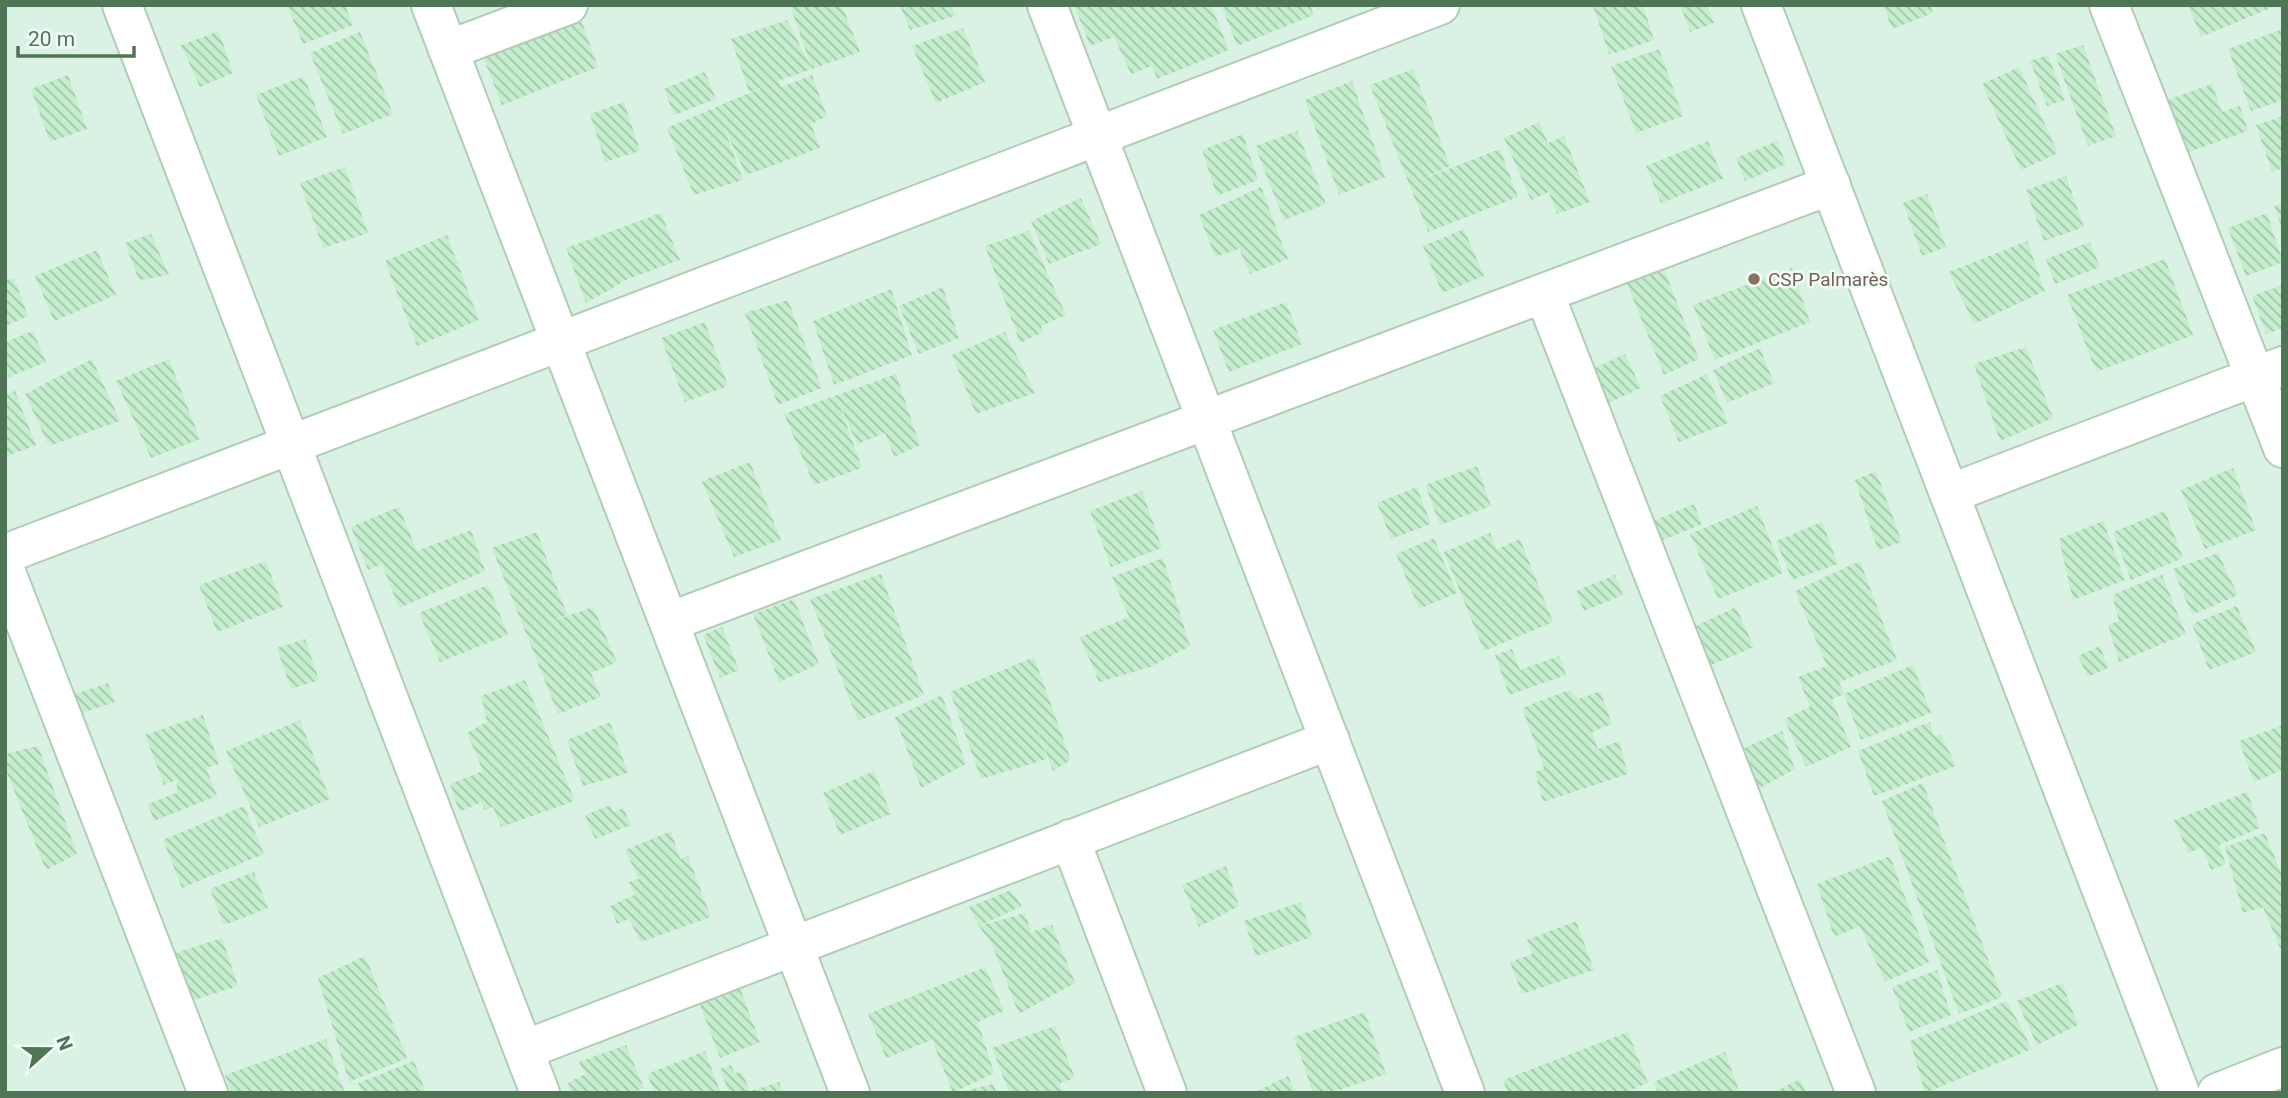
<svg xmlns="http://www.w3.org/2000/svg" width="2288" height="1098" viewBox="0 0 2288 1098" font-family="Roboto,sans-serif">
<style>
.residential{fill:#daf2e3}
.building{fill:url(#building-back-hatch)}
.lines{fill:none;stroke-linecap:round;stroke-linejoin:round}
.minor-casing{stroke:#b1cdb8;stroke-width:42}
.minor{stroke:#fff;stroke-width:38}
.education-dot{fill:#8d6e63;stroke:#f1fef7;stroke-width:2.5}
.labels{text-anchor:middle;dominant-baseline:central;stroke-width:5;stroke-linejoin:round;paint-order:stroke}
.education-label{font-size:19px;fill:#785e54;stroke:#f1fef7;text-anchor:start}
</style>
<defs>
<pattern id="building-back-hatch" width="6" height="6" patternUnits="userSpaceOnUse" patternTransform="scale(1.75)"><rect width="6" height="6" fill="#c5eece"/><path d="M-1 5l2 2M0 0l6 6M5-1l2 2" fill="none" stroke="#a2c5aa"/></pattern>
</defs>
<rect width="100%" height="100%" fill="#ebfbf2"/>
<path class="residential" d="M5,5H2283V1093H5Z"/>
<path class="building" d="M287,5H345L353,25L303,44Z
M790,5H842L860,52L812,69Z
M900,5H951L955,16L910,30Z
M1074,5H1211L1229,50L1157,79L1152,66L1131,74L1114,37L1090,46Z
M1221,5H1310L1314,15L1237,46Z
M1593,5H1643L1654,40L1609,55Z
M1680,5H1707L1714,23L1690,32Z
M1883,5H1930L1933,13L1892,29Z
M2188,5H2278L2201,37Z
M580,17L598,67L502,105L483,57Z
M787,20L812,69L778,81L781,87L812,75L827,116L811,124L820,148L746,175L724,127L743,180L694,195L667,128L768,85L749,92L731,39Z
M963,28L985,82L936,103L912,46Z
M2283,29V100L2251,111L2228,49Z
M219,31L233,73L200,87L181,45Z
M360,32L393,114L343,134L310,53Z
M2083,45L2116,136L2088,146L2055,54Z
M1659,49L1683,116L1636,133L1611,66Z
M2048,55L2065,100L2047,106L2030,61Z
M2019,67L2058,153L2021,170L1982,84Z
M1413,69L1450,166L1420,180L1500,149L1518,197L1428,232L1370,85Z
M705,72L716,99L674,115L664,89Z
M68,75L87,129L50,142L31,89Z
M304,76L327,137L279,156L256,95Z
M1352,81L1385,177L1339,195L1305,100Z
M2212,84L2222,112L2240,106L2248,131L2183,154L2164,101Z
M624,102L640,151L605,162L590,114Z
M2283,116V168L2272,172L2256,125Z
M1539,122L1548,143L1564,136L1590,202L1557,214L1549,192L1531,200L1504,138Z
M1297,131L1326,204L1284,220L1255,146Z
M1243,134L1258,180L1217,196L1202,150Z
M1708,141L1723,179L1661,203L1646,166Z
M1777,141L1786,164L1745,181L1736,158Z
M345,167L368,233L323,248L300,183Z
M2066,176L2084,227L2044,241L2026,190Z
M1261,187L1288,259L1250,274L1239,249L1215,257L1199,215Z
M1927,194L1946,247L1922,256L1903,203Z
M1081,198L1101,244L1049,264L1031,221Z
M2283,203V228L2282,229L2274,206Z
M661,213L680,260L630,278L586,303L566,248Z
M2267,213L2283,262L2246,276L2228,228Z
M1464,229L1484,276L1442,293L1423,246Z
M1029,231L1066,315L1041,326L1043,332L1020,343L985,246Z
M151,234L169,275L139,280L125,243Z
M447,235L479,320L417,346L385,261Z
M2027,241L2045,291L1974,324L1949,272Z
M2090,242L2100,267L2055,284L2046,259Z
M97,250L116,295L54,321L35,276Z
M1660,259L1699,359L1664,375L1623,274Z
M2165,259L2193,335L2096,372L2067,295Z
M1792,268L1810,322L1715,360L1693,305Z
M14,278L28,316L5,326V280Z
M2283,285V328L2266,334L2252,296Z
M943,287L959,338L919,354L899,306Z
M891,289L912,355L834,385L813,321Z
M788,300L822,388L778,405L745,313Z
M1286,302L1302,344L1229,372L1213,330Z
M705,322L728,386L685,402L661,338Z
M33,331L46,362L9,377L5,367V342Z
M1005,332L1035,393L976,414L952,355Z
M2026,347L2053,418L2000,441L1974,364Z
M1760,348L1774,383L1727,403L1713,370Z
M1625,354L1641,388L1600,407L1588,371Z
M92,359L120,421L49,446L25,394Z
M169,359L200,439L151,458L116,381Z
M896,374L920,445L894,457L885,433L857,444L838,401L862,468L814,485L784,414Z
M1707,374L1728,423L1679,442L1660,396Z
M15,391L36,445L5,457V395Z
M750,462L781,540L734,557L702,481Z
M1477,466L1491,506L1440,525L1425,485Z
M2233,468L2256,530L2205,549L2181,490Z
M1876,471L1902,542L1878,550L1855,480Z
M1417,487L1431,524L1391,539L1377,503Z
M1142,491L1162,548L1111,567L1090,511Z
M1694,504L1702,524L1658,542L1650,522Z
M1757,506L1783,573L1718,599L1690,534Z
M399,507L417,551L471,530L485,571L399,608L382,564L368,570L351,527Z
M2165,511L2183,558L2131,580L2113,532Z
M2103,521L2125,580L2073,600L2059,539Z
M1822,522L1838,564L1792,580L1776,541Z
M537,532L567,615L550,622L593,607L617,662L591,673L601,697L558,714L492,548Z
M1490,533L1497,549L1520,539L1553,622L1484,651L1444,552Z
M1434,538L1457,593L1419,609L1396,554Z
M2218,553L2238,595L2192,615L2173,569Z
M1163,558L1190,646L1150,667L1099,682L1080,637L1129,617L1112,577Z
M266,561L283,607L217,632L199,585Z
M1860,561L1897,660L1839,682L1844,694L1832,699L1851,747L1806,767L1784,719L1810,707L1798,677L1827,666L1795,591Z
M881,574L924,695L858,721L810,599Z
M1615,575L1623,595L1584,611L1576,591Z
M2162,575L2186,634L2119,662L2108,625L2119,621L2112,595Z
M488,585L508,635L440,662L419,613Z
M794,599L819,664L779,682L753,614Z
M2237,606L2256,652L2209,670L2192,624Z
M1736,607L1754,647L1711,665L1696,626Z
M722,627L739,670L720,678L703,635Z
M305,639L319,680L291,689L277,648Z
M2100,646L2108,668L2088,677L2078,656Z
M1512,649L1520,670L1559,656L1566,675L1509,695L1495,655Z
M1034,657L1071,760L1053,771L1035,723L1047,759L981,779L950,692Z
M1913,665L1931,713L1861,740L1844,694Z
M525,680L575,801L501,827L493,807L484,810L482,802L459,812L450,784L483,771L467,733L487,722L481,696Z
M108,683L115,702L82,713L75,694Z
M1569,690L1579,699L1600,691L1612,724L1592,732L1598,749L1619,741L1628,774L1543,802L1535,772L1544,768L1522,708Z
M942,695L966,764L921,788L895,717Z
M203,715L219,764L206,768L217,796L154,821L148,804L176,793L178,779L164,785L145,735Z
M300,720L330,799L259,827L226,751Z
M610,722L628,773L583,786L567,740Z
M1930,722L1934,736L1941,734L1956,766L1874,796L1858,751Z
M2283,725V770L2254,782L2239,741Z
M1782,731L1795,769L1755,791L1738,751Z
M38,746L77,854L46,870L5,768V754Z
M874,771L891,814L840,835L823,793Z
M1923,783L2002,997L1959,1014L1882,801Z
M2247,792L2260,828L2219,845L2226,864L2211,870L2202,848L2188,853L2174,820Z
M611,805L613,812L623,808L631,825L595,839L585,815Z
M244,806L264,854L182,888L163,840Z
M671,831L680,859L688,856L711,917L641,942L629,919L617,924L610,906L634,895L629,882L639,879L625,850Z
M2265,833L2283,878V947L2280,948L2263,907L2243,913L2225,847Z
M1890,856L1929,962L1885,982L1860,926L1834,937L1817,884Z
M1226,866L1239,906L1199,927L1182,885Z
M254,872L268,908L224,925L210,889Z
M1011,890L1022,906L979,926L1025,913L1031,932L1052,925L1075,983L1019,1014L992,945L979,926L969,907Z
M1301,902L1312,937L1256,956L1244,921Z
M1576,921L1594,970L1522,994L1510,962L1532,954L1527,940Z
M222,938L238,986L185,1003L170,955Z
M365,956L407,1058L349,1082L318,978Z
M985,967L1004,1011L978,1022L994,1073L953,1093L932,1040L886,1058L868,1014Z
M1937,970L1951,1015L1909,1032L1892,987Z
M737,980L760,1042L720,1058L697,997Z
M2062,983L2078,1025L2037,1045L2017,1001Z
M2007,1001L2032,1049L1925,1093L1910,1041Z
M1365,1012L1386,1074L1331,1093H1313L1294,1037Z
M1055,1026L1075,1078L1060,1083L1063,1093H1009L992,1048Z
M1628,1032L1648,1083L1624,1093H1508L1503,1080Z
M326,1039L345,1093H231L225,1075Z
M626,1045L644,1088L631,1093H571L568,1083L585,1074L579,1062Z
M705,1051L721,1093H655L647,1074Z
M1725,1052L1740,1093H1658L1654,1082Z
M414,1061L426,1093H362L358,1083Z
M731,1065L735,1074L741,1071L750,1091L779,1082L783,1093H729L720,1069Z
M1288,1076L1296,1093H1253Z
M1800,1079L1806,1093H1772Z
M993,1084L997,1093H960V1092Z"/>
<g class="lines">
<defs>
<path id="minor" d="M122,5L540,1093
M431,5L850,1093
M1047,5L1465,1093
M1761,5L2180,1093
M2109,5L2283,448
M448,50L568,5
M1544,293L1856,1093
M1949,494L2283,366
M5,554L1440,5
M5,570L208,1093
M669,622L1831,185
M1070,839L1167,1093
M524,1050L1330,740
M2217,1093L2283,1067"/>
</defs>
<use href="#minor" class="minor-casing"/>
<use href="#minor" class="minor"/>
</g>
<circle class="education-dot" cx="1754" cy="279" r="7"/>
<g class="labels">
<g class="education-label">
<text x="1768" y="279">CSP Palmarès</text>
</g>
</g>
<rect width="2288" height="1098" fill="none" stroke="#507456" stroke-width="14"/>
<g transform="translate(49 1049) rotate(69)" stroke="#f1fef7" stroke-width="5" paint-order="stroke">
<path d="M0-5L12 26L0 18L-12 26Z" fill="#507456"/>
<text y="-10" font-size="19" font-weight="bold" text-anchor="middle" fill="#507456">N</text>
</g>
<path d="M18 46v10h116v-10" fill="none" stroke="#507456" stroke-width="3.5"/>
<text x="28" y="46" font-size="21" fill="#507456" stroke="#f1fef7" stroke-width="5" paint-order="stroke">20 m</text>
</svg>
